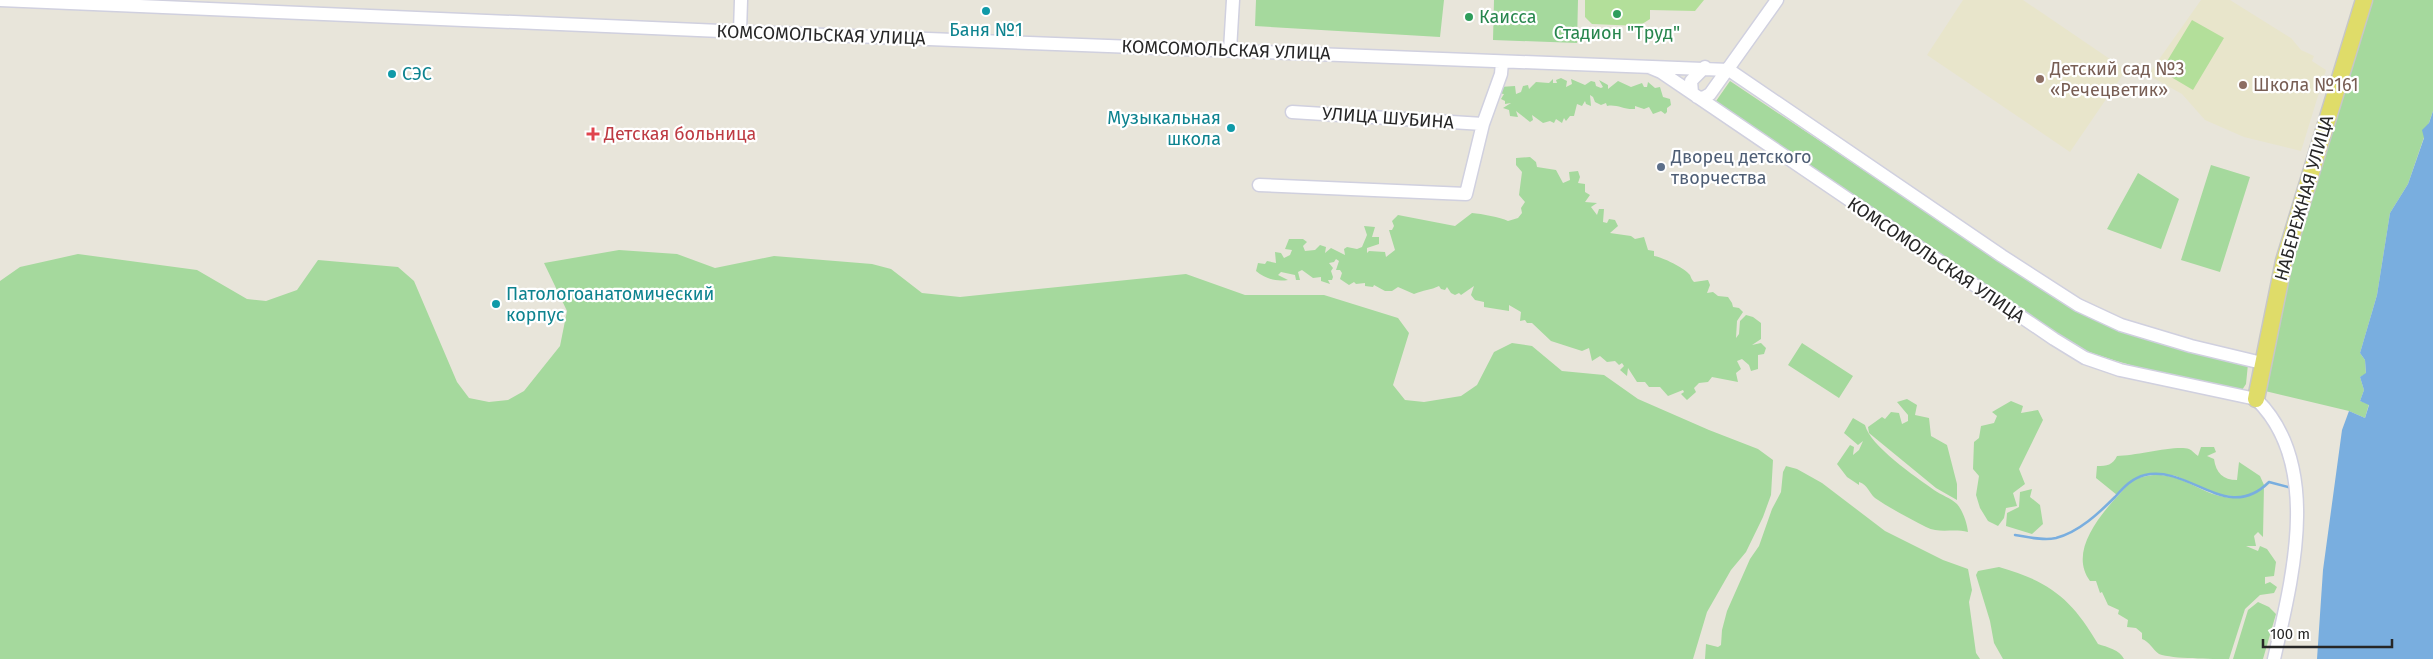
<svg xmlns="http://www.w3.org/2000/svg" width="2433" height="659" viewBox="0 0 2433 659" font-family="'Fira Sans',sans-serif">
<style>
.education{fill:#e8e5cb}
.green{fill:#a5d99d;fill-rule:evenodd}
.pitch{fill:#b3df9a}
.water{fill:#79aedf}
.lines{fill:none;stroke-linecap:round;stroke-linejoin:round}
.stream{stroke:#79aedf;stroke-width:2.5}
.minor-casing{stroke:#d0d0df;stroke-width:15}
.major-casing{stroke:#c7c7c7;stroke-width:19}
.minor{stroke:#fff;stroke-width:12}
.major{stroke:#dfdc69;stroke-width:16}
.culture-dot{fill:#0f9aa8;stroke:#fff;stroke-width:2}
.leisure-dot{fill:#2e9e5b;stroke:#fff;stroke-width:2}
.education-dot{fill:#8d6e63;stroke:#fff;stroke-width:2}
.health-dot{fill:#e0444e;stroke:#fff;stroke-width:2}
.service-dot{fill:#5c6f8a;stroke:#fff;stroke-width:2}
.labels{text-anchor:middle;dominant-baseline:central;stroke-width:4.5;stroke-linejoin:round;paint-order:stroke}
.leisure-label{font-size:18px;fill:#27864d;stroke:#fff;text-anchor:start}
.culture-label{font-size:18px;fill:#0d838f;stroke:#fff;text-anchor:start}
.street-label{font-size:18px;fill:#272727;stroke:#fff}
.education-label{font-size:18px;fill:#785e54;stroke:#fff;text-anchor:start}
.health-label{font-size:18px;fill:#be3a42;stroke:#fff;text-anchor:start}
.service-label{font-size:18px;fill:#4e5e75;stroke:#fff;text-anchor:start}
</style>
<rect width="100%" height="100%" fill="#e8e5da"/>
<path class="education" d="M1963,0H2023L2126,70L2070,152L1927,55Z
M2201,0H2230L2291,38L2301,50L2314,56L2312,61L2326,70L2301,151L2244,137L2205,120L2182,94L2148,75Z"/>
<path class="green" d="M1256,0H1444L1440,37L1255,26Z
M1494,0H1578L1577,43L1493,40Z
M2368,0H2433V111L2408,184L2390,213L2377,295L2360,353L2365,360L2366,374L2360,377L2364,390L2360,401L2369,404L2365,418L2349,411L2265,391L2288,266Z
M1561,78L1567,81L1566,87L1572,84L1571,79L1585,85L1591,81L1595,82L1596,86L1601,88L1603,87L1599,80L1608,85V89L1618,81L1631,87L1642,83L1644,87H1647L1648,82L1655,88L1660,87L1663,97L1670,99L1671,105L1667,108V112L1665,114L1661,111L1653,114L1649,107L1644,109L1635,106V109C1624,110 1617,104 1607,106L1606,103L1601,105L1595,102L1593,97L1590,95L1591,106L1586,104L1585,101L1582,106L1577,104L1574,116H1570L1566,121L1564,118L1562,123L1556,119L1554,123L1550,121L1543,123L1532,115L1533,120L1530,122L1516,111L1518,117L1510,116L1509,110L1503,108L1511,103L1505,104V101L1501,99L1504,94L1497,93L1500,87L1515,86L1516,94L1521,92L1523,86L1528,85L1529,89L1536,82L1549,83L1553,79V83H1557L1556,80Z
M1730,81L2070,308L2120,330L2248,364L2246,384L2242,390C2185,378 2128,368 2074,346L1714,104Z
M1530,157L1536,162L1537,167L1556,170L1563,183L1570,180L1569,172L1578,171L1580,177L1578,183L1585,184V192L1590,195L1585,202L1597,203L1591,207L1597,215L1599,209H1604L1603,222L1607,223L1609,219L1615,220L1618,226L1610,233L1631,236L1635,239L1644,237L1648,250L1654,251V256C1662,257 1685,268 1690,275C1691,278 1692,280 1694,282L1708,280L1710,285L1707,293L1713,292L1718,296L1728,297L1732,303L1733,307L1739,308L1743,312L1737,321L1736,338L1739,334L1740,321L1746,315L1753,317L1761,323V339L1752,345L1761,343L1766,348L1764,354L1758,355V369L1751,371L1749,365L1742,359L1737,361L1741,369L1736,373L1738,382L1712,377L1708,382L1699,383L1694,388L1696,392L1687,400L1681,394L1684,392L1683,390L1668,396L1660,387H1649L1645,382H1637L1628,368L1627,376L1620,370L1624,366L1622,363L1619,365L1615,361L1607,362L1600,356L1592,361L1589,348L1582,351L1551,341L1532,323H1527L1525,320L1520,321L1521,312L1509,305V311L1484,307V302L1475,300L1471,295L1474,286L1461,295L1459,293L1455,295L1451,293L1447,287L1445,290L1441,289L1439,286C1431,290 1423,290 1414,294L1398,287L1392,291H1385L1374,285L1373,287L1365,286V283L1356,284L1354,282L1349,285L1340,279L1342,273L1340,270H1336L1339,261L1336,259L1334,262L1329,263L1333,268L1331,271L1333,277L1332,280H1328L1330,284L1321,281V277L1313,278L1302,270L1298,272L1300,280H1296L1295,275L1281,272L1278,275L1288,280C1276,282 1266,279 1256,271L1258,263L1265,264L1267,261L1276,263L1275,252L1281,253L1284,258L1290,255L1292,250L1285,249L1289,239H1303L1307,242L1303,246L1305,251L1315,250L1320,245L1326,247L1325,253L1331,248L1345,255L1344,249L1347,247L1357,249L1362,247L1367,235L1364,226L1375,227L1372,237H1379V244L1367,248V253L1369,251L1385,252L1386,257L1395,250L1389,230H1392L1394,226L1392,221L1398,215L1455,226L1472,213C1482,214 1500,217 1508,221L1518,218L1522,213L1521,208L1525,202L1519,195L1522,172L1516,165V158Z
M2211,165L2250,177L2220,272L2181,260Z
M2138,173L2179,199L2161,249L2107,229Z
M619,250L677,254L715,268L774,256L872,264L891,269L922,293L960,297L1186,274L1245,295H1324L1398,318L1409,333L1393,385L1405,400L1424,402L1461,396L1477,385L1494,352L1512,343L1532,346L1562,371L1604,375L1638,399L1709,430L1758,449L1773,460L1771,495L1763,517L1746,552L1731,570L1707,612L1693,659H0V281L20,267L78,254L197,270L247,299L266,301L297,290L318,260L398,267L414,281L457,382L469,398L489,402L508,400L524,391L560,346L567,311L544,263Z
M1802,343L1853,376L1839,398L1788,365Z
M1907,399L1917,405L1915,415L1929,418L1931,436L1947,445L1957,484V500L1936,488L1869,433L1868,427L1882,417L1885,419L1891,412L1899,413L1902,424L1908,421V415L1897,402Z
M2011,401L2023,406L2021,413L2038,410L2043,420L2019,469L2025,484L2013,493L2017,506L2006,508L2004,518L1998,526L1988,521L1980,508L1976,495L1979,476L1973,469L1974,442L1979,438L1981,426L1994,423L1997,416L1992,412Z
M1853,418L1865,425C1870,446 1916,477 1934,490C1941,495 1951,498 1957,504C1963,511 1967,523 1968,532C1953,528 1940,534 1926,527C1909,518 1891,509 1875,498C1869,493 1868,485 1859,482V485L1847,477L1837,464L1850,445L1854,447L1853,455L1859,450L1863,441L1858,445L1844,433Z
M2201,447H2214L2216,452L2207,456L2214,459C2216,473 2223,480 2237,480L2239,462L2260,476L2264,485L2263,537L2258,532L2254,536L2256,546H2246L2258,551L2260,546L2267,549L2276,562L2274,576L2265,577V584L2270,582L2277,587L2274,593L2260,595L2245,609L2229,659C2212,659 2173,659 2159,654C2152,649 2150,642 2142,639V633L2136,628L2127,627L2128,620L2118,614L2119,610L2108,605L2102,592L2100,593L2096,581H2090C2066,549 2107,507 2128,485L2117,495L2096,478L2097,466C2107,466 2113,465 2117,456C2136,456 2175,445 2189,449C2192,450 2195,454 2198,456ZM2148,474H2164L2176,476L2219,495L2246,497C2210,503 2193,478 2161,475C2152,474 2143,477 2134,479Z
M1786,466L1797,469L1822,483L1885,531L1943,560L1968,569L1972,590L1969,602L1976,653L1980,659H1705L1706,644L1718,647L1721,645L1722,630L1727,611L1750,559L1759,546L1772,509L1781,492L1783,472Z
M2032,489L2030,497L2040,505L2043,524L2032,534L2006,526L2007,513L2019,507L2020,492Z
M1999,567C2049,581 2072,599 2098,644C2107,647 2120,650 2124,659H2003L1994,643L1990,621L1976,575L1978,571Z
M2258,602L2269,607L2276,614L2263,659H2233L2248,610Z"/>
<path class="pitch" d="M1585,0H1704L1695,11L1650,10V19L1639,26L1592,24L1585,17Z
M2192,20L2224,38L2193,90L2161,71Z"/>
<path class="water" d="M2433,111V659H2317L2323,570L2342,430L2349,411L2365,418L2369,405L2360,401L2364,390L2360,377L2366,373L2365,360L2360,353L2377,295L2390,213L2408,184L2424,138L2422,130L2429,123Z"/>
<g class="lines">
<path class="stream" d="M2015,535C2028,537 2043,541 2056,538C2079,532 2099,513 2115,497C2124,487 2132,478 2145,475C2190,465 2227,524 2269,482L2292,488"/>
<defs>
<path id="minor" d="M0,0L721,31L1729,70L2002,256L2078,305L2121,325L2191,346L2262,363
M740,32L741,0
M1230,50L1233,0
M1649,67L1661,72L2054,339L2085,358L2120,370L2256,399C2323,464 2292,579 2274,659
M1692,93L1691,81L1705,67
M1697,97L1703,98L1710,94L1777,0
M1292,112L1483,124
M1259,185L1466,194L1483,124L1501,74L1502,62"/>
<path id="major" d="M2256,399L2284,261L2364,0"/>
</defs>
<use href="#minor" class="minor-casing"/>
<use href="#major" class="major-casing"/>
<use href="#minor" class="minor"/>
<use href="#major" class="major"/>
</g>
<g class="culture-dot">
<circle cx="986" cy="11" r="5"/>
<circle cx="392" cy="74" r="5"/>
<circle cx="1231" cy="128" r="5"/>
<circle cx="496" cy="304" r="5"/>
</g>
<g class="leisure-dot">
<circle cx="1617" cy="14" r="5"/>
<circle cx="1469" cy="17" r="5"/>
</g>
<g class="education-dot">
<circle cx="2040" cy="79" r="5"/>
<circle cx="2243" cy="85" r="5"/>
</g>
<path class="health-dot" d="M590.5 126.5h5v5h5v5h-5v5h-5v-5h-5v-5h5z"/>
<circle class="service-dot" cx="1661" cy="167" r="5"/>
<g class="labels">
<g class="leisure-label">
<text x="1479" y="17">Каисса</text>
<text x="1617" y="33" text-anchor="middle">Стадион "Труд"</text>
</g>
<g class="culture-label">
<text x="986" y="30" text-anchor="middle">Баня №1</text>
<text x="402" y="74">СЭС</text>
<text x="1221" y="118" text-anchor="end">Музыкальная<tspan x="1221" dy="21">школа</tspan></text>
<text x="506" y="294">Патологоанатомический<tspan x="506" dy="21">корпус</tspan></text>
</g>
<g class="street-label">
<text transform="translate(821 35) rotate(2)">КОМСОМОЛЬСКАЯ УЛИЦА</text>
<text transform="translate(1226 50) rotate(2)">КОМСОМОЛЬСКАЯ УЛИЦА</text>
<text transform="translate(1388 118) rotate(4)">УЛИЦА ШУБИНА</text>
<text transform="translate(2304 198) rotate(-74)">НАБЕРЕЖНАЯ УЛИЦА</text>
<text transform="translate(1936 260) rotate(34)">КОМСОМОЛЬСКАЯ УЛИЦА</text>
</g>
<g class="education-label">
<text x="2050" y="69">Детский сад №3<tspan x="2050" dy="21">«Речецветик»</tspan></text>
<text x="2253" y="85">Школа №161</text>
</g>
<g class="health-label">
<text x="604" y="134">Детская больница</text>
</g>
<g class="service-label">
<text x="1671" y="157">Дворец детского<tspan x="1671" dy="21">творчества</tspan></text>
</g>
</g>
<path d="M2263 639v8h129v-8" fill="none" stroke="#272727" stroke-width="2.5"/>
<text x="2270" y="639" font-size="15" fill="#272727" stroke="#ffffff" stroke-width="4" paint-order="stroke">100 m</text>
</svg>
